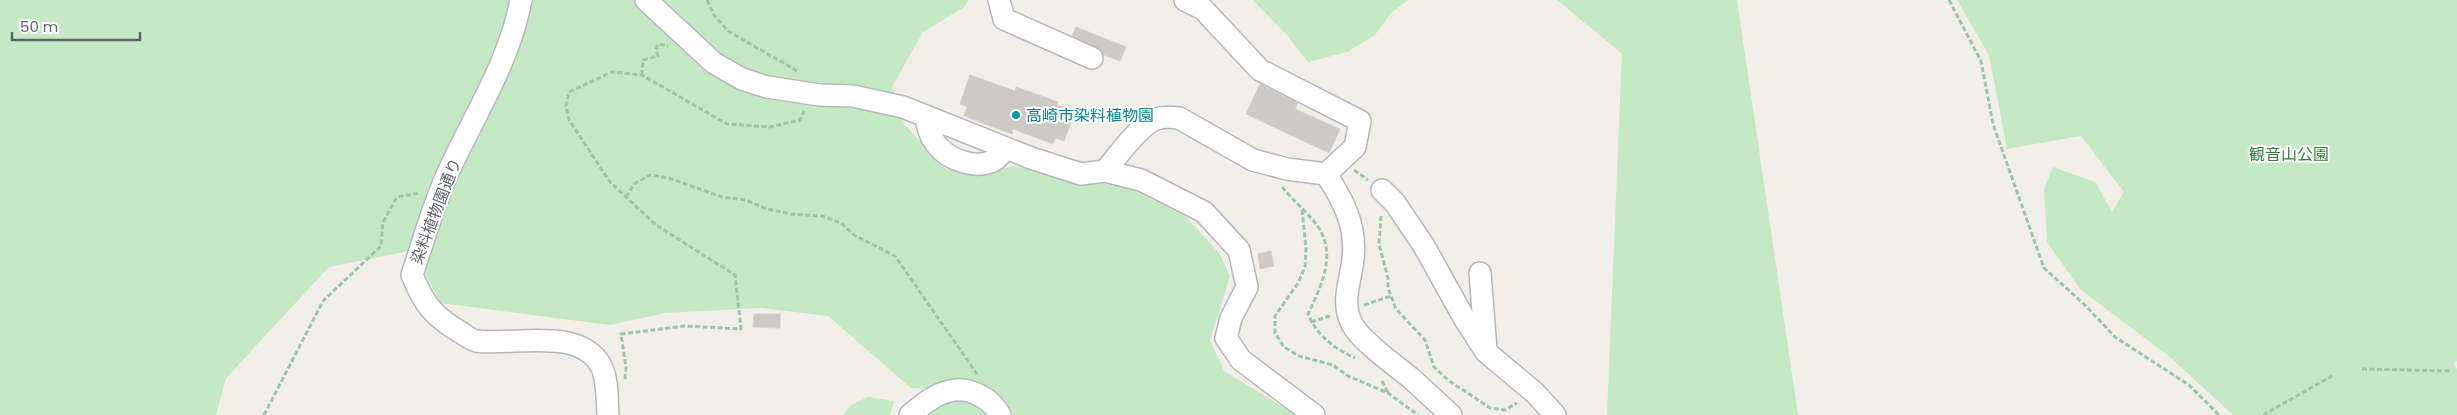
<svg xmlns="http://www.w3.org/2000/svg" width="2457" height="415" viewBox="0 0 2457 415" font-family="Poppins,'Noto Sans JP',sans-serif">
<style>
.green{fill:#c5e8c5}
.building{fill:#cccac5;stroke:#d6d1c6}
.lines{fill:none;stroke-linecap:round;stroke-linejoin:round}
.minor-casing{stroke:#b5b8bc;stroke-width:24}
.path{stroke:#9cc7a9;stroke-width:3;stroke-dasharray:5 2.5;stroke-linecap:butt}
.minor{stroke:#fff;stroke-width:21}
.culture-dot{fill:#0f9aa8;stroke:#fff;stroke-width:2}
.labels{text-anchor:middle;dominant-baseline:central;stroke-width:4;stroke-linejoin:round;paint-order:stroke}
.culture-label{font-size:16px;fill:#0d838f;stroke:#fff;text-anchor:start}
.park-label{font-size:16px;fill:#348238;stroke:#fff}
.street-label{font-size:16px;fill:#5f6368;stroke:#fff}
</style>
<rect width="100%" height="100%" fill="#f1efe8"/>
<path class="green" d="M0,0H969L963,8L923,32L892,87L904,124L946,169L980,173L1014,166L1072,179L1129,188L1186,217L1219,253L1230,276L1210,340L1224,371L1296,415H910L951,390L911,388L828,316L761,308L665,313L610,325L440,303L414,250L329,267L226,378L216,415H0Z
M1253,0H1408L1391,13L1375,35L1347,52L1308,62L1286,34Z
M1557,0H1737L1798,415H1607L1622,54Z
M1957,0H2457V361L2453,363L2457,369V415H2233L2170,357L2081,290L2047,242L2044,189L2053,167L2095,182L2112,212L2124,192L2081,136L2007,149L1989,55Z
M868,397L894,401L890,415H843L851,405Z"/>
<path class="building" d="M1076,27L1126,47L1120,61L1104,55L1097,47L1072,36Z
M970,75L1015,91L1016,87L1058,102L1057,105L1075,112L1064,141L1055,138L1053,144L1013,129L1012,134L964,116L967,107L960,104Z
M1260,84L1298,103L1295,109L1340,129L1329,153L1246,114Z
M1271,251L1274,266L1260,269L1258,254Z
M754,314H780V328L753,327Z"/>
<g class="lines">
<defs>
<path id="minor" d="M521,0C510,59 477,111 452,164C435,199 424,239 412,275C424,304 433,316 460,332C465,335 471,340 476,341C513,346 580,326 601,366C608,379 607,401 608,415
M646,0L714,63L742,79L767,87L820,95L853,96L903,107L1031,158L1081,174L1105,171L1141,180L1204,212L1239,250L1247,287L1231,318L1226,338L1241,360L1314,415
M999,0L1004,19L1092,58
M926,116C927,126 929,135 936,144C948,160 978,171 996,159C999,157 1003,151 1006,148
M1105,171C1117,157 1139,125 1156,119C1164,116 1172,117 1179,118L1253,160L1287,169L1326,174L1355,147L1360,121L1260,70L1203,9L1185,0
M1326,174C1343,200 1357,226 1353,259C1351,280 1341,301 1351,322C1358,339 1396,366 1412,379C1425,391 1438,403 1451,415
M1382,190L1395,203L1424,246L1464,318L1486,352L1535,393L1555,415
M1480,273L1486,350
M910,415C922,405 935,394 950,391C969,386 992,399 1000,415"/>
</defs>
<use href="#minor" class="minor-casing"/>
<path class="path" d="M707,0L714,15L728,31L799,72
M1949,0L1981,61L1993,124L2044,268L2084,304L2115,337L2189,385L2219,415
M642,75L643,60L658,56L656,50L658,44L668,46
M1354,170L1368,180
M1282,187C1293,201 1311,215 1320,230C1336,257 1320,289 1308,314C1317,335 1333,348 1355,358
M626,197L634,184L650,175L669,178L722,197L746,200L767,209L791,214L822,216L841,223L854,235L895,256L977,374
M1302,210L1306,248L1305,267L1298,283L1275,316V333L1284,347L1299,356L1333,365L1348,376L1388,393L1418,415
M1381,216L1379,244L1388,278V288L1396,309L1425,340L1434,367L1448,380L1490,408L1505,410L1517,403
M1364,305L1391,296
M1311,322L1330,316
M2362,369L2450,371
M625,379L626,367L621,334L685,326L741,329L735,275L656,225L610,182L569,120L566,106L569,92L612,72L642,75L727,124L770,127L800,120L804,111
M1382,381L1388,393
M264,415L323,301L381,246L383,222L397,197L420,193
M2263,415L2332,376"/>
<use href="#minor" class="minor"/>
</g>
<circle class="culture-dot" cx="1016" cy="115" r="5"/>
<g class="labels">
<g class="culture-label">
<text x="1026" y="115">高崎市染料植物園</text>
</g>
<g class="park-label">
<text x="2289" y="154">観音山公園</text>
</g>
<g class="street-label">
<text transform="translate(436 211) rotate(-69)">染料植物園通り</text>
</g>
</g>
<path d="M12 32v8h128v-8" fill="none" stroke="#5f6368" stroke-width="2.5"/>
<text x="20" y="32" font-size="15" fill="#5f6368" stroke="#ffffff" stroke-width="4" paint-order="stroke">50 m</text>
</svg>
